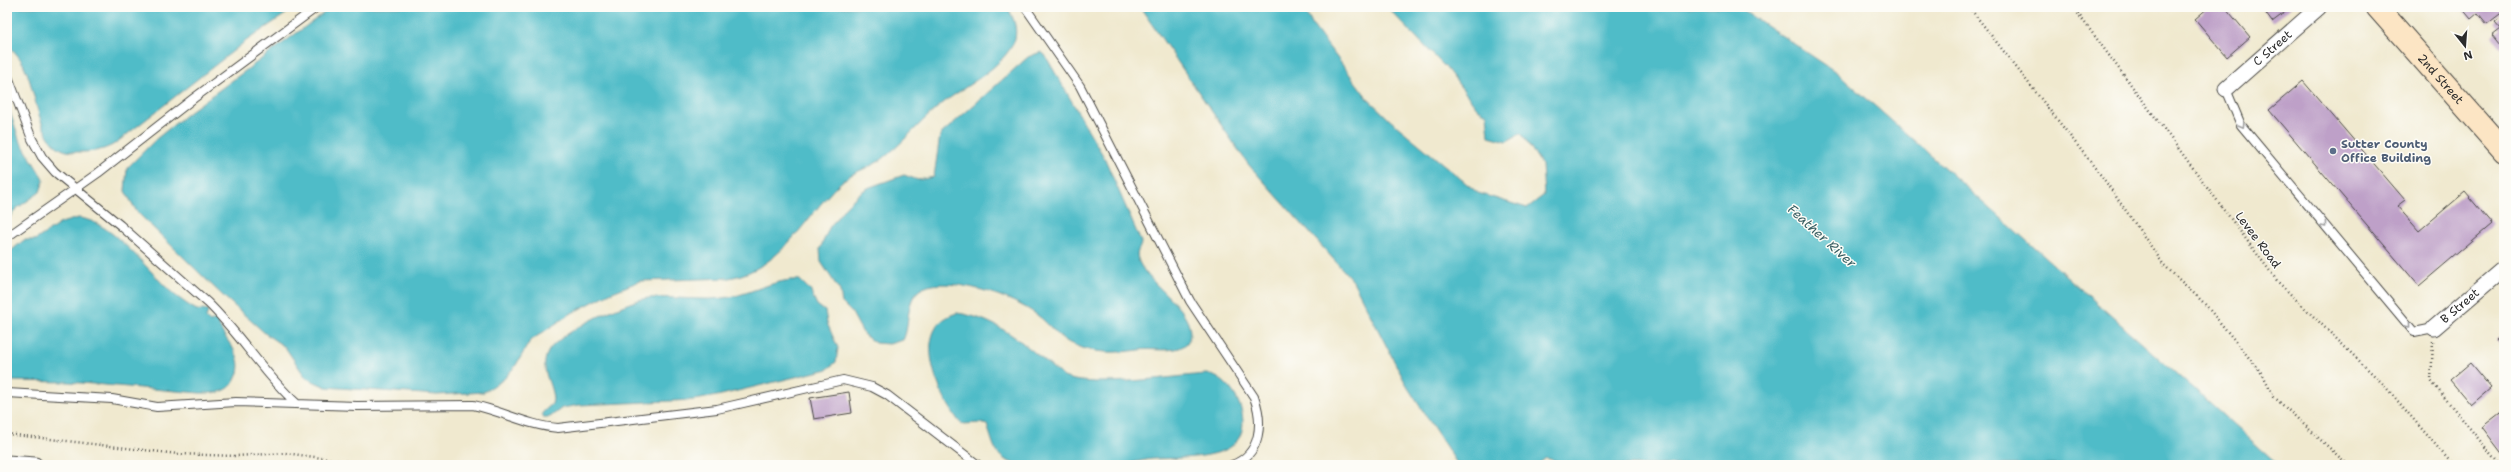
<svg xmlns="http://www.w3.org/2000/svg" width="2511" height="472" viewBox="0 0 2511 472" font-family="'Shantell Sans',sans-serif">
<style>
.water{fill:#4fbcc8;stroke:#3d747a}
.building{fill:#bea0c8}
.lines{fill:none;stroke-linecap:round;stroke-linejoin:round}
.service-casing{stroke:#494844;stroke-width:10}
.minor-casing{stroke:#494844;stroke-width:17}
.secondary-casing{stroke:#494844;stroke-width:24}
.path{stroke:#494844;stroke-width:2.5;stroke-dasharray:1 3;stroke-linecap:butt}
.service{stroke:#fff;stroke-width:8}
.minor{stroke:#fff;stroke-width:15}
.secondary{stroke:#fce5c4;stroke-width:22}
.oneway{stroke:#a0a0a0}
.service-dot{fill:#5c6f8a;stroke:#fdfcf7;stroke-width:1.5}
.labels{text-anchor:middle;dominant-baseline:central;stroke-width:3;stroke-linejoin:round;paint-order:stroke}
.street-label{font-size:12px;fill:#2b2b2b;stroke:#fdfcf7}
.service-label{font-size:12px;font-weight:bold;fill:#4e5e75;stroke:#fdfcf7;text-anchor:start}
.water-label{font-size:13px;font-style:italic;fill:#385e62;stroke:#fdfcf7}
</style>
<rect width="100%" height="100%" fill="#fdfcf7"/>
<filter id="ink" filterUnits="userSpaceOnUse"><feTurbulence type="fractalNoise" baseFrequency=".025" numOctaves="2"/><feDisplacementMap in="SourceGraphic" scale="8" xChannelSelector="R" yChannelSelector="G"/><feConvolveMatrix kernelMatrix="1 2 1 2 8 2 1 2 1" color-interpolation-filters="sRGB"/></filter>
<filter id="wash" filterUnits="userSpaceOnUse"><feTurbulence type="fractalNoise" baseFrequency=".012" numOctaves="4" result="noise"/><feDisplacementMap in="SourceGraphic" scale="16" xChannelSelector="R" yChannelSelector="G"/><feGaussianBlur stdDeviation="0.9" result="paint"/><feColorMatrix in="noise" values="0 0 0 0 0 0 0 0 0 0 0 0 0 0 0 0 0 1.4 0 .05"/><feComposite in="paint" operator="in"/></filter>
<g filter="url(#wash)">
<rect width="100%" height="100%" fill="#f0e9cf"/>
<path class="water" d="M7,7H296L246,41L116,143C105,150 94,152 81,152C72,152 65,152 58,147C38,134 35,89 25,68C21,58 14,51 7,44Z
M332,7H1007C1014,17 1019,32 1013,44C997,73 961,87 937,108C917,125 901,145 881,160C867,169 851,172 839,184C804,218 782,269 729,278L640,281L610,293L570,314L530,341L516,365L504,379L484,392L437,395L326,387L306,378L285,347L267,335L221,294L137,212L125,191L127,168L156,139L192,110Z
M1140,7H1303L1313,26L1369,100L1391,121L1478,193L1527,208L1544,195L1542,165L1521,133L1507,141L1489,136L1487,114L1478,109L1446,68L1387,7H1739L1839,74L2279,465H1562L1561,462L1546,458L1537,465H1458L1408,388L1353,281L1248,164Z
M1041,52L1045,55L1105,159L1141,242C1141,249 1135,251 1138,259C1145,282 1189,306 1190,332C1191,358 1153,347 1139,350C1117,353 1095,354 1074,345C1058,339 1050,324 1037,315C1014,297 950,275 923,288C904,297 911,325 903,340L889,344L875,343L864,335L852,313L842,303L840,291L821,262L820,249L829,228L846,206L861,192L870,187L904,175L918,180L934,177L940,135L1028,57Z
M7,103L19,139L44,180L40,192L16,209L7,221Z
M78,218C113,220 150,275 176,296C182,300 190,307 197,310C201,311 204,309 208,311L206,318L210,322L217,319C221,341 249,354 235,380C228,394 214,393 200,393L69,382L7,381V254L24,240H35L61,223Z
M800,280L810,290L817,305L825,311L827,323L838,348L836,362L828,369L717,396L694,400L579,405L562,408L550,417H543L542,413L552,404L553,399C552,383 539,369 548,352C558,333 626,301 648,298C675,296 702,302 730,297C753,293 777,278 800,280Z
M957,313C1002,319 1030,350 1064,377C1090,389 1175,376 1207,374C1238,379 1260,435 1225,450C1204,459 1175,458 1153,459C1140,460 1127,465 1114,465C1082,466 1051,465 1020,465C994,459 995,448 987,425L981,423L962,424C956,419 953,412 949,406C933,379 914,325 957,313Z"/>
<g id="blocks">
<path class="building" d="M2209,7H2225L2250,37L2227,57L2195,19Z
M2261,7H2292L2272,22Z
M2461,7H2504V11L2487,24L2478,13L2471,19Z
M2504,15V51L2492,36L2501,29L2495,22Z
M2303,81L2405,200L2397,206L2419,231L2465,192L2492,224L2419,286L2269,110Z
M2504,333V349L2496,340Z
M2470,363L2491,388L2471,405L2450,380Z
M849,392L852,413L814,419L810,398Z
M2504,410V456L2482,427Z"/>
</g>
</g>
<g filter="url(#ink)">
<use href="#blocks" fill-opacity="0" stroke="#494844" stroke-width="1"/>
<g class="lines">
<defs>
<path id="service" d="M1025,7L1080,86L1190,301L1254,397C1263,422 1262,454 1232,465
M7,74L32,139L42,157L55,172L120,225L208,303C240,334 263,373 296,403
M2226,89L2241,125L2414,332L2434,328
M7,237L98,173L194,98L317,7
M7,393L112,399L157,407L236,402L357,406L473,405C502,411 529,426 558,428L717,409L843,380L872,387L887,395L978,465"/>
<g id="minor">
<path id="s1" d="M2226,89L2319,7"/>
<path id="s2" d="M2434,328L2504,268"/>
<path d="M7,463L35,465"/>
</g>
<g id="secondary">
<path id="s3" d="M2377,7L2504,151"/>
</g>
</defs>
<use href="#service" class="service-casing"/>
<use href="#minor" class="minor-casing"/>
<use href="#secondary" class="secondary-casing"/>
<path class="path" d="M1969,7L2103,178L2164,265L2204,303L2241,348L2263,375L2274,397L2348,465
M2073,7L2278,282L2383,384L2453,465
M2433,342L2431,381L2500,465
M7,434L178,454L236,456L285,453L374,465"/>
<use href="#service" class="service"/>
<use href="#minor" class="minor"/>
<use href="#secondary" class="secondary"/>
</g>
<defs><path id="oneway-chevron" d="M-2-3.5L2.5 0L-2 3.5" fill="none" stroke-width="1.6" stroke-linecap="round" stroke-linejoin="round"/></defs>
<g class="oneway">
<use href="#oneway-chevron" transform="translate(2242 125) rotate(59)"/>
<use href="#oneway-chevron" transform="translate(2324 225) rotate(50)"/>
<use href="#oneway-chevron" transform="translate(2408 325) rotate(50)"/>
</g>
</g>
<circle class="service-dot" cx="2333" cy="151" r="4"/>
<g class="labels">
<g class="street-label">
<text stroke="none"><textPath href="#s1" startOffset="62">C Street</textPath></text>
<text stroke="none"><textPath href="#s3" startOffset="96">2nd Street</textPath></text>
<text transform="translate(2258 240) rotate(53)">Levee Road</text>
<text stroke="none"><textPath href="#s2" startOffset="34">B Street</textPath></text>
</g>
<g class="service-label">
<text x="2341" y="144">Sutter County<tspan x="2341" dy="14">Office Building</tspan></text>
</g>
<g class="water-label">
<text transform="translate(1822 236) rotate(42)">Feather River</text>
</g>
</g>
<rect width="2511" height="472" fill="none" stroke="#fdfcf7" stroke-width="24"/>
<g transform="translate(2465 46) rotate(163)" stroke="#fdfcf7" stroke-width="3" paint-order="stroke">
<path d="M0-3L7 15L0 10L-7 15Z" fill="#2b2b2b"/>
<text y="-6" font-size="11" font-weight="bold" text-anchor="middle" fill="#2b2b2b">N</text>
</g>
</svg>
